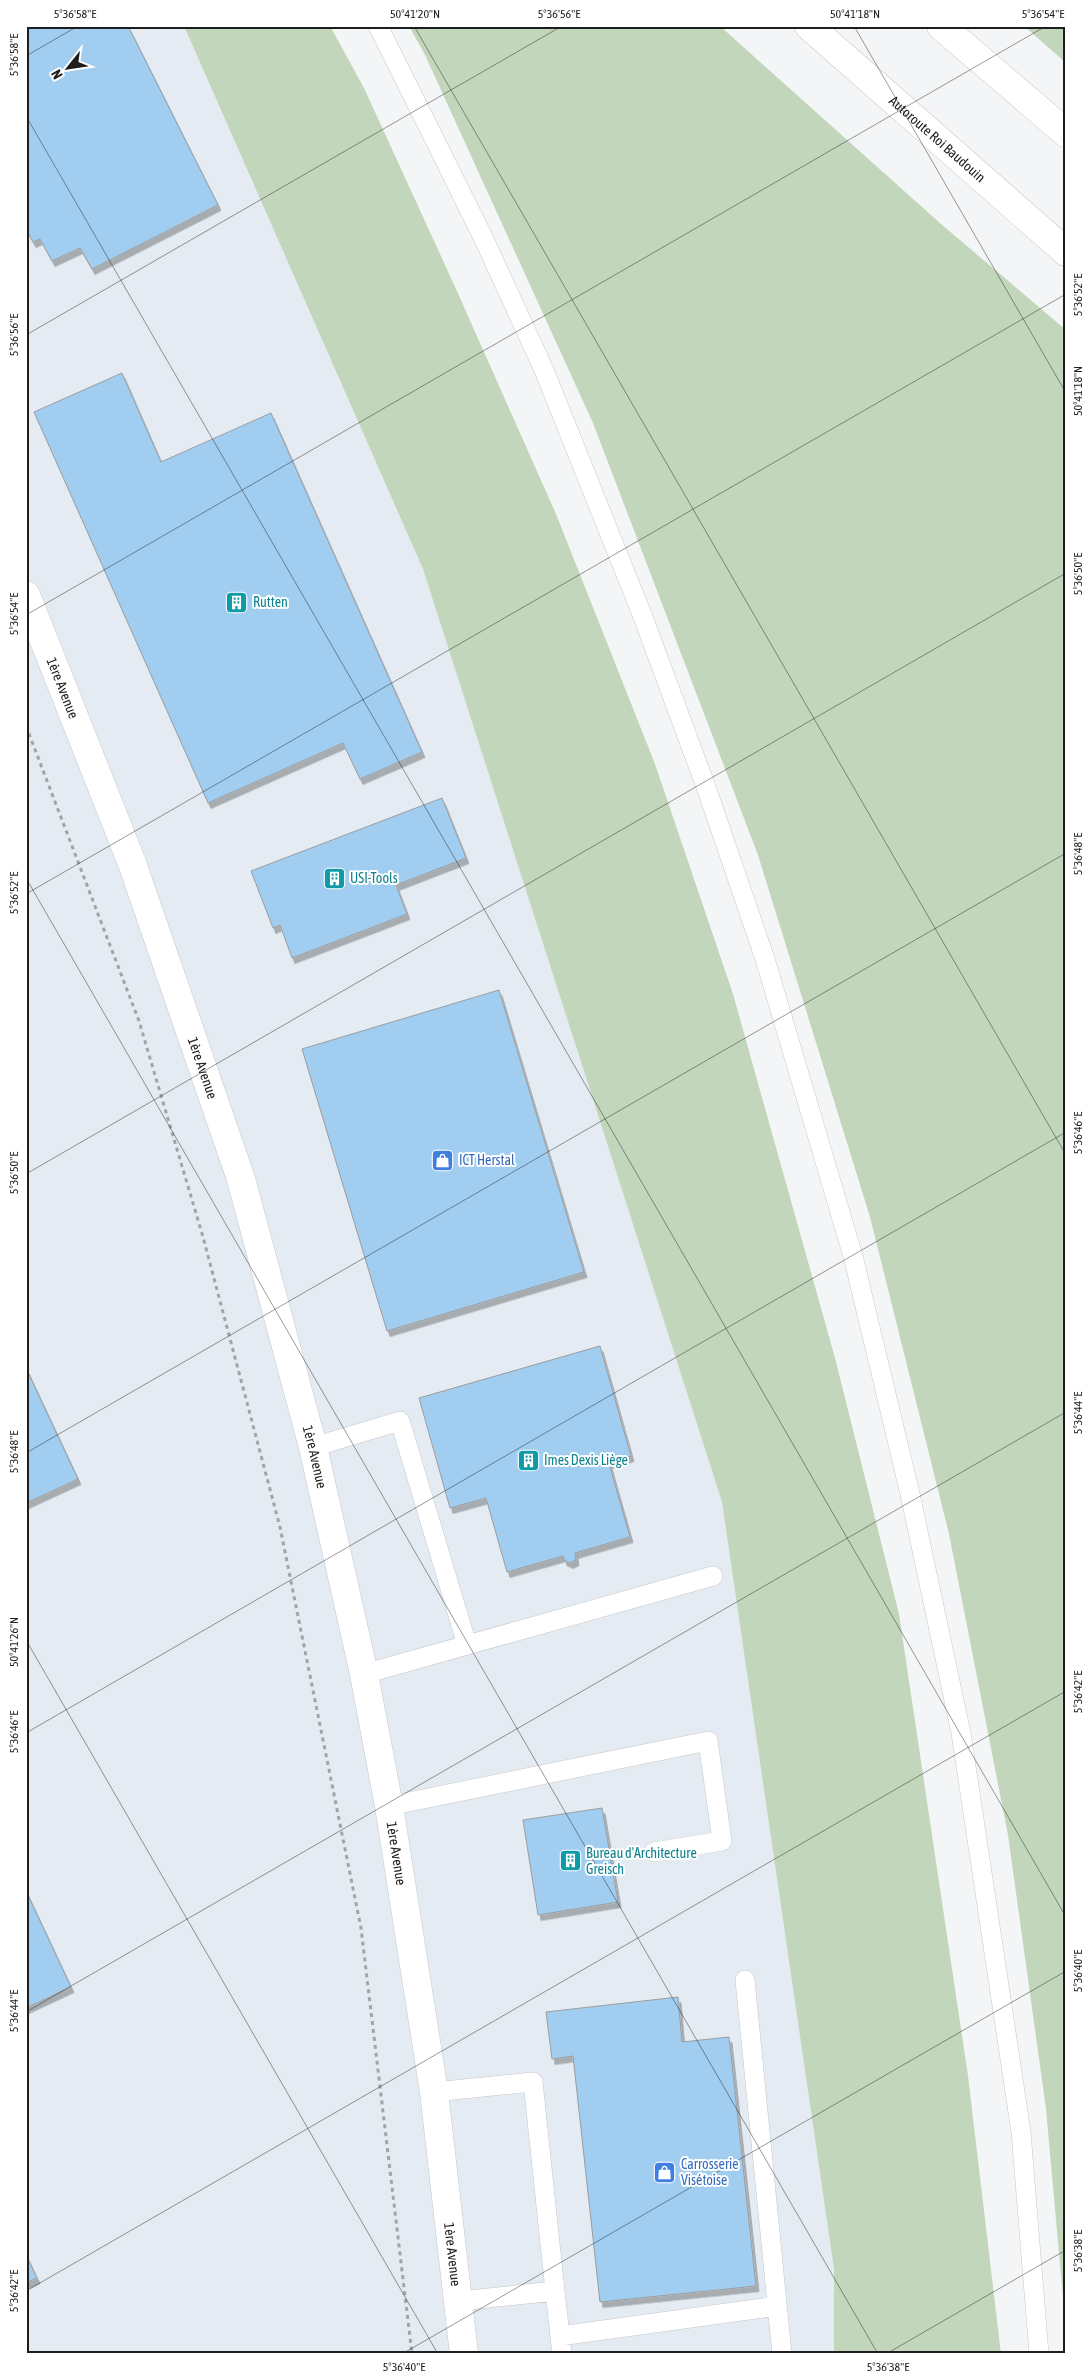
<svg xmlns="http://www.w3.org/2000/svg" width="1092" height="2380" viewBox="0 0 1092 2380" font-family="'Asap Condensed',sans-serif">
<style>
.built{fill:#e4ebf2}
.green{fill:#c2d6bb}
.building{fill:#a0cdf0;stroke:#9b9d9e;filter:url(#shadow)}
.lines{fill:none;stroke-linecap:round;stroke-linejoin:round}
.service-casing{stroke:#c6c8c9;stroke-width:20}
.tertiary-casing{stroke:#c6c8c9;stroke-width:29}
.motorway-casing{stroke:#c6c8c9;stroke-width:29}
.path{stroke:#a3a4a5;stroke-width:3;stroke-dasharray:4 4;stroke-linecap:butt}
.service{stroke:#fff;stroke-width:19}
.tertiary{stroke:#fff;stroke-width:28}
.motorway{stroke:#fff;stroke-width:28}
.ticks{fill:none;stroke:#1e1e1f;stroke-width:1;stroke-opacity:0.45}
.labels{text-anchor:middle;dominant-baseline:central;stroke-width:4;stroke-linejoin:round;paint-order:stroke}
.street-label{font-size:14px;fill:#1e1e1f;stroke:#fff}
.culture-label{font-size:14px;fill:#0d838f;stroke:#fff;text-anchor:start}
.shop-label{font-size:14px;fill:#366cbe;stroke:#fff;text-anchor:start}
.neatline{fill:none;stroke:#1e1e1f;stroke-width:2}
.ticks-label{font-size:12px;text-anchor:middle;fill:#1e1e1f}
</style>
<defs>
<filter id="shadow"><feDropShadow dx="3" dy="5.5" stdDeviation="0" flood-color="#0004"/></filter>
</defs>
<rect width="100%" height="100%" fill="#f4f5f6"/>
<path class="built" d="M26,26H184L423,569L722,1502L834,2269V2354H26Z"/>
<path class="green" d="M184,26H330L364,88L456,289L556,514L655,764L733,994L835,1358L899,1614L968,2076L1001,2354H834V2269L722,1502L423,569Z
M409,26H720L941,224L1066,330V2331L1046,2109L1008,1835L949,1534L870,1217L758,855L593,423L425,55Z
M1024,26H1066V63Z"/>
<path class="building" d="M26,26H128L218,205L92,269L80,248L52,261L40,239L33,242L26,229Z
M122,373L161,462L271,413L422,752L360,779L343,743L208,803L34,412Z
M442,798L466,858L396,885L407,914L292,958L280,925L273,928L251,871Z
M499,990L584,1272L387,1331L302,1049Z
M600,1346L631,1456L609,1463L630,1537L575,1553L576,1560L570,1563L564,1560L563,1556L507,1572L486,1498L450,1508L419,1398Z
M26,1368L78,1479L26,1503Z
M602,1808L618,1902L538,1915L523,1820Z
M26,1891L71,1987L26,2008Z
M678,1997L682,2042L729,2037L756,2286L600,2302L573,2056L552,2059L546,2012Z
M26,2255L37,2278L26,2283Z"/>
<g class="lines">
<defs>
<path id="service" d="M378,26L482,235L544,370L643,617L706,787L765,959L853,1256L910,1494L961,1733L1021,2132L1039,2354
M313,1447L400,1421L467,1645
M364,1674L713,1576
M389,1806L708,1741L722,1841L654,1852
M745,1980L782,2354
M434,2092L533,2082L555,2291L459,2301
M555,2291L562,2354
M560,2336L777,2306"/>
<g id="tertiary">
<path id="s1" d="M26,595L132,863L241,1179L313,1447L364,1674L389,1806L434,2092L464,2354"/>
</g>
<g id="motorway">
<path id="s2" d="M809,26L1066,252"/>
<path d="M941,26L1066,133"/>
</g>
</defs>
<use href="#service" class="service-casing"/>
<use href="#tertiary" class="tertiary-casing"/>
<use href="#motorway" class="motorway-casing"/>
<path class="path" d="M26,726L139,1021L203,1237L280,1527L361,1928L412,2354"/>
<use href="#service" class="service"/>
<use href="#tertiary" class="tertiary"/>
<use href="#motorway" class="motorway"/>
</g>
<path class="ticks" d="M414,26L1066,1155M854,26L1066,393M26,56L78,26M26,116L1066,1917M26,335L562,26M26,615L1046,26M26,878L878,2354M26,894L1066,294M26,1174L1066,573M26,1453L1066,853M26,1640L438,2354M26,1733L1066,1132M26,2012L1066,1412M26,2291L1066,1691M402,2354L1066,1971M886,2354L1066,2250"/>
<defs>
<symbol id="building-square" viewBox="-11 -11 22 22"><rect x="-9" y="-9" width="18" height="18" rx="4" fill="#0f9aa8" stroke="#fff"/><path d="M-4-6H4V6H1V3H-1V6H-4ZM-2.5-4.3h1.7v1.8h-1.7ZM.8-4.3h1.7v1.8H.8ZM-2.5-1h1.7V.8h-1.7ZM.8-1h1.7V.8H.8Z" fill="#fff"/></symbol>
<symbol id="shop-square" viewBox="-11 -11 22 22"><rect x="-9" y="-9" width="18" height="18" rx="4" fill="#3f7fe0" stroke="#fff"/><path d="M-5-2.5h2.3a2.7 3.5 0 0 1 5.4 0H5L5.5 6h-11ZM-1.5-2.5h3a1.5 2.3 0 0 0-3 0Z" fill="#fff"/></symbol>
</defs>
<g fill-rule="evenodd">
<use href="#building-square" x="224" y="590" width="25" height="25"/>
<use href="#building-square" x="322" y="866" width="25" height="25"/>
<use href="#shop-square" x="430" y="1148" width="25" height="25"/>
<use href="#building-square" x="516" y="1448" width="25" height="25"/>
<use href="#building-square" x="558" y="1848" width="25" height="25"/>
<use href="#shop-square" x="652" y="2160" width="25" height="25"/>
</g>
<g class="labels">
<g class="street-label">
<text stroke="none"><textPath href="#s2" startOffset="171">Autoroute Roi Baudouin</textPath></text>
<text stroke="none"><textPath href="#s1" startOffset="100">1ère Avenue</textPath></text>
<text stroke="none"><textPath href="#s1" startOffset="505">1ère Avenue</textPath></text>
<text stroke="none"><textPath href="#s1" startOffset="910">1ère Avenue</textPath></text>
<text stroke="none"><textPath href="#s1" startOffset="1315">1ère Avenue</textPath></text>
<text stroke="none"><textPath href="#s1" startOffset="1720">1ère Avenue</textPath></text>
</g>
<g class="culture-label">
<text x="253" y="602">Rutten</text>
<text x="350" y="878">USI-Tools</text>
<text x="544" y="1460">Imes Dexis Liège</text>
<text x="586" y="1853">Bureau d'Architecture<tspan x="586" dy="16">Greisch</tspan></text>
</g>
<g class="shop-label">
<text x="459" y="1160">ICT Herstal</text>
<text x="681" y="2164">Carrosserie<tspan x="681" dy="16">Visétoise</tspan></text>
</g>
</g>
<rect width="1092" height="2380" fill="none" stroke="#ffffff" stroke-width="55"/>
<g transform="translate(68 68) rotate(240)" stroke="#ffffff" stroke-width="4" paint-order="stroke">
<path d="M0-4L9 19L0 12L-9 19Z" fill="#1e1e1f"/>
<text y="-8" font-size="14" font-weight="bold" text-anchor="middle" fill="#1e1e1f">N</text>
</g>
<rect x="28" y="28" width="1036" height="2324" class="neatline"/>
<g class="ticks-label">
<text x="75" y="18">5°36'58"E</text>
<text x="415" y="18">50°41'20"N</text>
<text x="559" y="18">5°36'56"E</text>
<text x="855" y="18">50°41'18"N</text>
<text x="1043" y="18">5°36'54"E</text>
<text transform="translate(14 55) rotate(-90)" y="4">5°36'58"E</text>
<text transform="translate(1078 295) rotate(-90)" y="4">5°36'52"E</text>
<text transform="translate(14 335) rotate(-90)" y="4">5°36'56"E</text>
<text transform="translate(1078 391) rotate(-90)" y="4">50°41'18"N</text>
<text transform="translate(1078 574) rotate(-90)" y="4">5°36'50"E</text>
<text transform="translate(14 614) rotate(-90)" y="4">5°36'54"E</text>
<text transform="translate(1078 854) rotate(-90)" y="4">5°36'48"E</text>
<text transform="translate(14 893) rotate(-90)" y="4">5°36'52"E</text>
<text transform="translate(1078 1133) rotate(-90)" y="4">5°36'46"E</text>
<text transform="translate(14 1173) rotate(-90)" y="4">5°36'50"E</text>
<text transform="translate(1078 1413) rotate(-90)" y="4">5°36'44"E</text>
<text transform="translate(14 1452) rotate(-90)" y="4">5°36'48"E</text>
<text transform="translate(14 1642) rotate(-90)" y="4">50°41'26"N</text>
<text transform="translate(1078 1692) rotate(-90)" y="4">5°36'42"E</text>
<text transform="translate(14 1732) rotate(-90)" y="4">5°36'46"E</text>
<text transform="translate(1078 1971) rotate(-90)" y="4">5°36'40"E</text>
<text transform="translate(14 2011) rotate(-90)" y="4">5°36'44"E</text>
<text transform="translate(1078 2251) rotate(-90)" y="4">5°36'38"E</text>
<text transform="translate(14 2291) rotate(-90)" y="4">5°36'42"E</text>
<text x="404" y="2371">5°36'40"E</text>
<text x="888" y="2371">5°36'38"E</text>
</g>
</svg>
